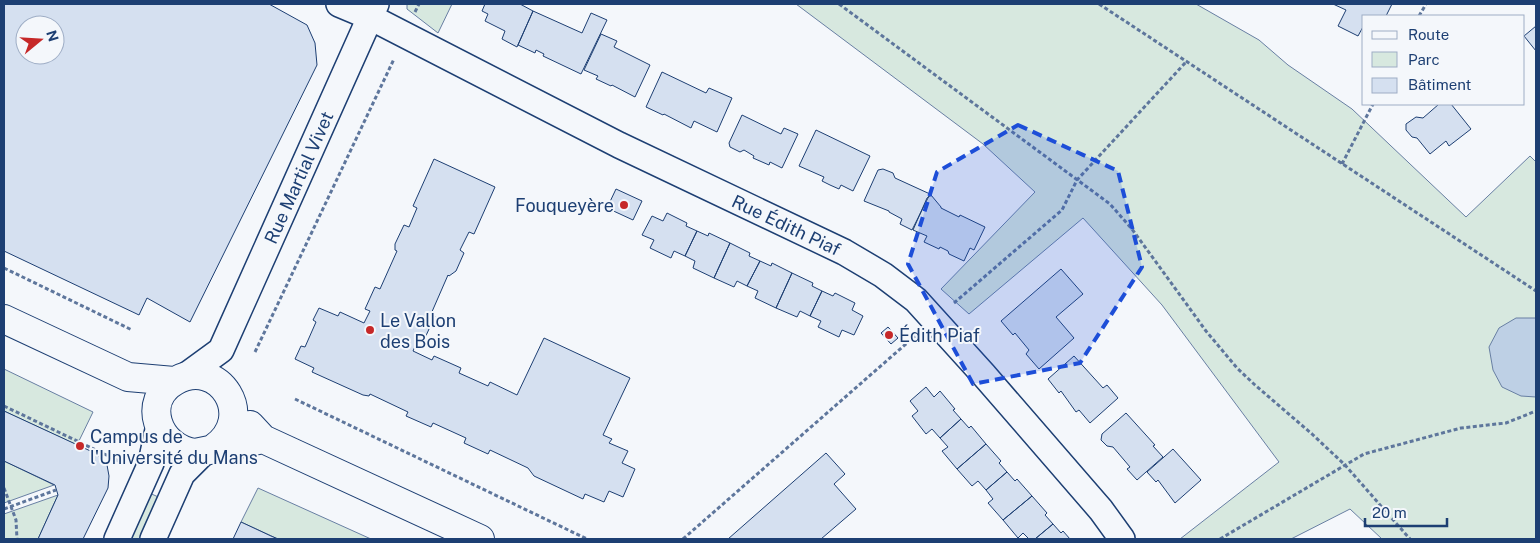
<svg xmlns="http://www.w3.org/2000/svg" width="1540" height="543" viewBox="0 0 1540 543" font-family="'Public Sans',sans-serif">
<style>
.green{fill:#d7e8df;stroke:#687fa3}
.water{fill:#bed0e5;stroke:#687fa3}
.building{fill:#d5e0f0;stroke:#1d3f73;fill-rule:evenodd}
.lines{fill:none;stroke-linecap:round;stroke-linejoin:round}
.street-casing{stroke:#1d3f73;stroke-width:28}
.secondary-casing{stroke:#1d3f73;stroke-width:30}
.path{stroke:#5e769c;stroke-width:3;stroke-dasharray:4 2.5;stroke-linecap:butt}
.street{stroke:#f4f7fb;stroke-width:25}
.secondary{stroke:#f4f7fb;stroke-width:28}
.marked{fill:#1d4ed8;fill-opacity:0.2;stroke:#1d4ed8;stroke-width:4;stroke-dasharray:10 6;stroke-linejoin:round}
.poi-dot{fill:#c62828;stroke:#f4f7fb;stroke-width:2}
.labels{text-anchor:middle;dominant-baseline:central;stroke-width:4;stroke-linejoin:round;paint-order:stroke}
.street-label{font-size:18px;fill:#1d3f73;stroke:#f4f7fb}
.poi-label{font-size:18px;fill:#1d3f73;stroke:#f4f7fb;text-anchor:start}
</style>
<rect width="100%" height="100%" fill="#f4f7fb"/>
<path class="green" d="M407,4H452L438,33L407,9Z
M796,4H1196L1259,40L1288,65L1352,109L1466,217L1530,156L1536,162V539H1382L1350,509L1291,539H1180L1279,462L1162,305L1083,218L969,314L941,289L1035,192L983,144Z
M4,369L93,412L77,445L4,411Z
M4,461L54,485L4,503Z
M258,488L371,539H278L241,522Z
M147,492L163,499L144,539H126Z
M58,495L38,539H4V514Z"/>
<path class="water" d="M1516,318H1536V397L1521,396L1502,387L1493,370L1489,347L1499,328Z"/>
<path class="building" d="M4,4H269L307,25L315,43L317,65L190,322L147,298L139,315L4,251ZM25,25H55V55H25Z
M485,4H520L533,11L517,47L502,39L505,31L485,21L488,14L482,11Z
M1333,4H1392L1386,16H1364V25L1358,36L1338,26L1346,10Z
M533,11L582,33L591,13L607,20L581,74L543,56L544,54L536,50L535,53L518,45Z
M1536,26V51L1524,36Z
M601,34L617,41L614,47L650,65L635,97L612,85L611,86L596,79L598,76L584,70Z
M662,72L706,93L709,88L732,98L717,132L694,121L691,128L664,114L663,115L646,107Z
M1439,104H1451L1471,129L1449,146L1446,141L1430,154L1417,138L1412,137L1406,130V124L1416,117L1423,118Z
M742,115L781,134L784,128L798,134L782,168L770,162L769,165L753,158L754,156L744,150L740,152L730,147L729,143Z
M816,130L870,156L853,191L841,185L839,189L830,185L822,181L824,177L799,166Z
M434,159L495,187L474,234L469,232L460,250L464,253L456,271L449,276L448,275L431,314L435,316L424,340L419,338L413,351L432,360L434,356L461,368L459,373L488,386L490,382L517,395L544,338L630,378L603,435L612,439L609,443L628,451L622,463L635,469L623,497L609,491L604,502L585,494L583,499L534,476L528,468L490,450L488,454L464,443L466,438L433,423L431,427L406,416L408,412L370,394L369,396L363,395L312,372L314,368L295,359L301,346L305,347L316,322L313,320L319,308L338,316L340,312L364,323L370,311L365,309L375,287L380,289L397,251L395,250V244L404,225L409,227L417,208L413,206Z
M883,169L893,173L895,178L930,194L912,230L900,224L902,219L889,212V211L864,201L878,170Z
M616,189L642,201L633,220L607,208Z
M931,195L941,207V208L959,217L960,215L985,227L974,250L970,248L964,261L949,254L948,251L940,247L939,249L924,242L927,236L913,230L927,198Z
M667,213L687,223L686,226L697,231L685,256L674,251L671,258L650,248L654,240L642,235L652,216L663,221Z
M697,231L708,236L709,233L730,243L714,278L693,268L695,261L685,256Z
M730,243L750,253L749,256L760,261L747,286L737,281L734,287L714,278Z
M760,261L771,266L772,263L792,273L776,308L755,298L758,291L747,286Z
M1061,269L1083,294L1056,317L1074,338L1039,369L1026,354L1029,350L1015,333L1013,335L1001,321Z
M792,273L813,283L812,286L822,291L810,316L800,311L797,317L776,308Z
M822,291L833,296L835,293L855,303L852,310L863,316L854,335L842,330L839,337L818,327L821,321L810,316Z
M888,327L898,338L891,344L881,333Z
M1074,356L1103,388L1107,385L1118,398L1090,423L1079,410L1076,412L1061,391L1059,393L1048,379Z
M926,387L934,397L940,391L955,409L953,410L961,419L940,438L932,429L926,434L912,416L918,411L910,401Z
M4,411L97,454L107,465L109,476L108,488L83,539H38L58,495L55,485L4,461Z
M1126,413L1155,445L1153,446L1163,457L1137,480L1127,469L1130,467L1113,447L1107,446L1101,440L1102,434Z
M961,419L969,428L971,426L986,444L957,469L942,451L948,447L940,438Z
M986,444L1001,461L999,463L1007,472L986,490L978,481L972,486L957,469Z
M1173,449L1201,480L1175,503L1158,480L1156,482L1147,472Z
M826,453L845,474L834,484L856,509L821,539H728Z
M1007,472L1015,481L1017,479L1032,496L1003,520L988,503L993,499L986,490Z
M1032,496L1047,513L1045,515L1053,524L1035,539H1029L1023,533L1018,538L1003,520Z
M241,522L271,536L278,539H233Z
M1053,524L1061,533L1063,531L1070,539H1035Z"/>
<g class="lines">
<defs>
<g id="street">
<path id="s1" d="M339,4L370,17L619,145L844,252L883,275L916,300L984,375L1101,510L1122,539"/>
<path id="s2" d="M184,377L221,350L376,4"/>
<path d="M117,539L151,463L159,425"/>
<path d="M153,539L182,474L205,451"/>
</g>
<path id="secondary" d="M4,319L128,377L174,381
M250,425L263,439L480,539
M214,448C258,417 219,356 175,381C141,400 157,448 195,453L263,439"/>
</defs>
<use href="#street" class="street-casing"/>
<use href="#secondary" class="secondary-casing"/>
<path class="path" d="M839,4L1110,204L1132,229L1206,331L1237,368L1255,385L1312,434L1345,465L1410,539
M1099,4L1536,291
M415,12L419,4
M1419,16L1426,4
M1342,164L1373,104
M4,268L132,330
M954,303L1062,210L1077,180L1186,62
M255,352L394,59
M295,399L587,539
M4,406L123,463
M4,488L16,520L17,539
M4,509L56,490
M683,539L915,336
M1220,539L1364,454L1461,428L1506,423L1536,411"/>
<use href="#street" class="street"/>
<use href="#secondary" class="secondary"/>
</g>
<path class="marked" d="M1018,125L1118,171L1142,267L1080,363L973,384L908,264L937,172Z"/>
<g class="poi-dot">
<circle cx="624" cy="205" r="5"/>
<circle cx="370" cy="330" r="5"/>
<circle cx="889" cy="335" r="5"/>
<circle cx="80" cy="446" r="5"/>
</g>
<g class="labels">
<g class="street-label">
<text stroke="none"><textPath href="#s2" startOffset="235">Rue Martial Vivet</textPath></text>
<text stroke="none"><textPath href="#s1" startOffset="499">Rue Édith Piaf</textPath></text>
</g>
<g class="poi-label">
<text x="614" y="205" text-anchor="end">Fouqueyère</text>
<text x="380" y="320">Le Vallon<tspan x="380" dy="21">des Bois</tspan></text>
<text x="899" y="335">Édith Piaf</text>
<text x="90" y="436">Campus de<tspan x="90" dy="21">l'Université du Mans</tspan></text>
</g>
</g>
<rect width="1540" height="543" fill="none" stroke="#1d3f73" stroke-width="10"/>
<rect x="1362" y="15" width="162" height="90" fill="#f4f7fb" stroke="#9eadc5"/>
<rect x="1372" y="31" width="25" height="8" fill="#f4f7fb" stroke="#9eadc5"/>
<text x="1408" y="40" font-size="15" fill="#1d3f73">Route</text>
<rect x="1372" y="52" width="25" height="15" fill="#d7e8df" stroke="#9eadc5"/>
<text x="1408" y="65" font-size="15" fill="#1d3f73">Parc</text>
<rect x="1372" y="78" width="25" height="15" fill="#d5e0f0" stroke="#9eadc5"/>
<text x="1408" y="90" font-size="15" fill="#1d3f73">Bâtiment</text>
<g transform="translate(40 40) rotate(72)"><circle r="24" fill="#f4f7fb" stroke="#9eadc5"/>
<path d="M0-4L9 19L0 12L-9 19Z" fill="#c62828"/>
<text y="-8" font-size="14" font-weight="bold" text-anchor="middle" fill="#1d3f73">N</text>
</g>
<path d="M1365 518v8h82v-8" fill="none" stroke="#1d3f73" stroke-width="2.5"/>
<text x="1372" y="518" font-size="15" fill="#1d3f73" stroke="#f4f7fb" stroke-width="4" paint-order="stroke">20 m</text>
</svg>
